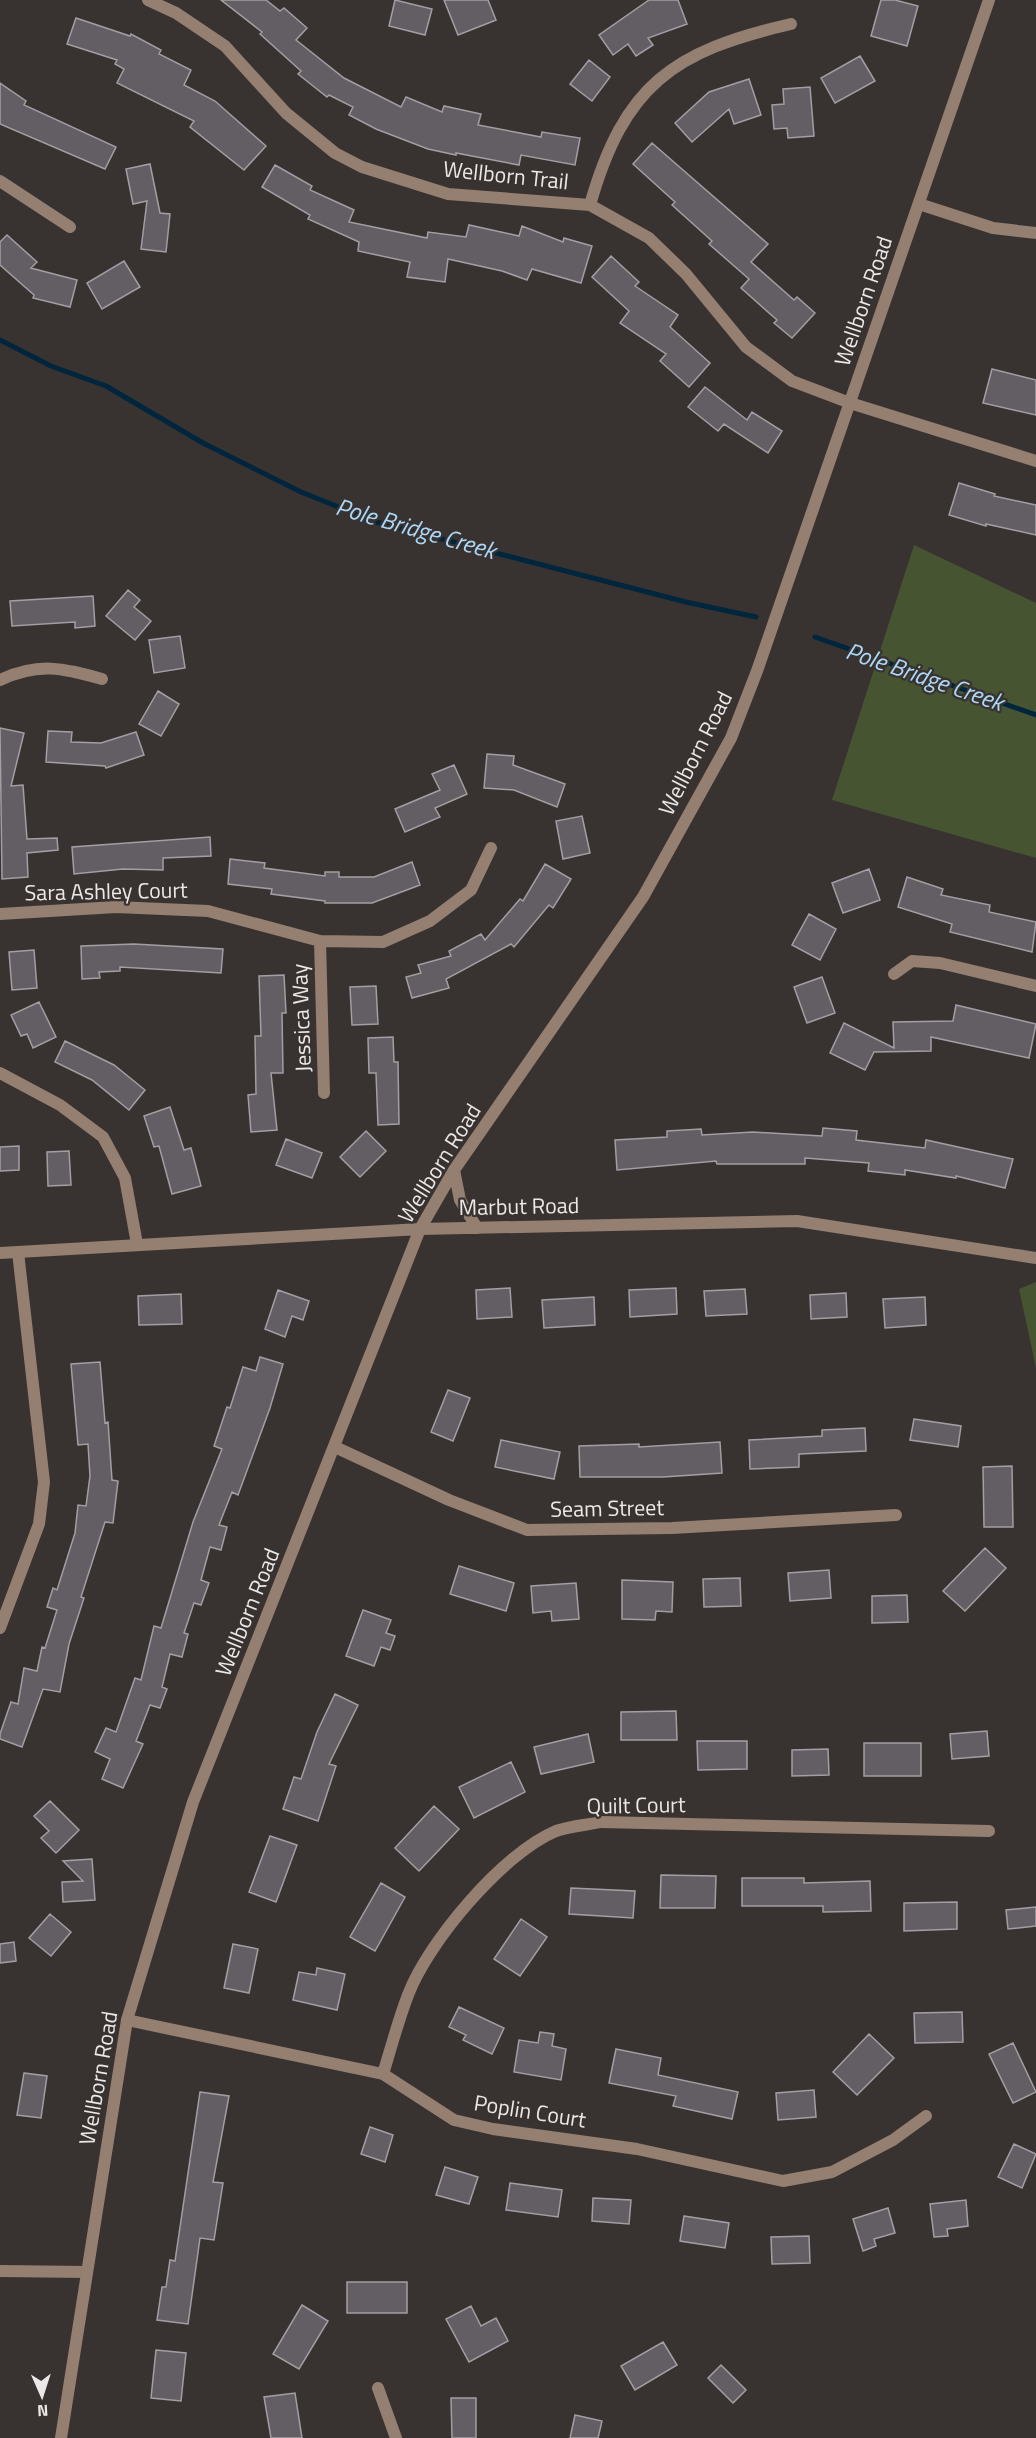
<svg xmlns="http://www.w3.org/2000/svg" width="1036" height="2438" viewBox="0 0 1036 2438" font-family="'Titillium Web',sans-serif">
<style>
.green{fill:#465431}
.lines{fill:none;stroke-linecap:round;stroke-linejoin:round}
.stream{stroke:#00263e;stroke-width:5}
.building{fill:#625e63;stroke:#a39ea3;stroke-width:1.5}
.minor{stroke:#947f70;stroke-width:12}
.tertiary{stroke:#947f70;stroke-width:12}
.labels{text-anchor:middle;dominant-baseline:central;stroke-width:4.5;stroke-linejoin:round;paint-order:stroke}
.street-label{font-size:22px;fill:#ece8e7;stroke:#383331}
.water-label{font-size:24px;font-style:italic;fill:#add7f7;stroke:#383331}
</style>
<rect width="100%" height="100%" fill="#383331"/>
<path class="green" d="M914,545L1036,603V858L832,800Z
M1036,1282V1368L1019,1289Z"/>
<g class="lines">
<path class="stream" d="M0,340L51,366L106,386L203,443L301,492L376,522L686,602L756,617
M815,637L1036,715"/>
</g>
<path class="building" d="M221,0H266L280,11L284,8L307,28L296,40L344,78L401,107L406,97L442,112L444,106L481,114L478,125L541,137L542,132L580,138L575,165L521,155L519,165L456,153V155L428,149L376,129L349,115L353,107L329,95L327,97L298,74L301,71L260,34L262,32Z
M395,0L432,9L425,35L389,26Z
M444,0H488L496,20L458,35Z
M649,0H678L687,24L648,38L653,45L636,56L628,44L613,55L599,35Z
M881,0H895L918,6L907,46L871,36Z
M76,18L130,36L131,34L161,50L159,54L191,70L184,85L215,101L266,146L244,170L190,127L194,121L117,83L124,69L115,64L117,60L67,44Z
M860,56L875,81L835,103L821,78Z
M589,60L610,77L592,101L570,84Z
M749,79L761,115L734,124L729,109L692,142L675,123L709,92Z
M0,83L26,101L24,105L116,147L105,169L0,124Z
M810,87L814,136L788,138L787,128L774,129L772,105L784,104L783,89Z
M652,143L768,244L751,262L794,300L797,297L815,313L792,338L774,323L777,320L741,288L749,279L709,244L712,241L672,205L675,202L633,164Z
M150,164L160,213L170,214L166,252L141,249L147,201L133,204L126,169Z
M275,165L312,186L310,190L354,210L349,222L427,238L428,232L466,237L469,225L519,236L522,226L563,242L564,238L592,246L581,283L532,269L527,280L502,271L448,259L445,282L407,277L410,262L358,251L359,242L308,219L310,215L262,187Z
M7,235L37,262L31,268L77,280L70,307L33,298L34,295L0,265V242Z
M611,256L639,282L635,286L678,315L670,327L710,363L689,387L660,361L666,354L620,323L629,311L592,277Z
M124,261L140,287L102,309L87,283Z
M992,369L1036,380V415L983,403Z
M705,387L747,420L752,412L782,431L768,453L724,424L718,431L688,407Z
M959,483L995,494L994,496L1036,505V535L986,524V526L949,515Z
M128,590L140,600L134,607L151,621L135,640L106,616Z
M93,596L95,626L75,628V622L12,626L10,601Z
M180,636L185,668L154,673L149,640Z
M158,691L179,704L161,736L139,724Z
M0,728L24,733L11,786L23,785L27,839L57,838L58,850L27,853L28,877L2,879Z
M48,731L72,732L71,742L101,743L136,732L144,755L106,768L105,766L46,762Z
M487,754L514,756L513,765L565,784L557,807L514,790L484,788Z
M454,765L467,794L435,808L440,817L405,832L395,809L440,790L432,774Z
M582,816L590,853L563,859L556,821Z
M210,837L211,856L163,858V870L123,869L74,874L72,847Z
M230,859L265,863L264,868L325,876V872H339V877H374L412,862L420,885L372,903H325V901L271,894L272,889L228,884Z
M545,864L571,879L553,908L549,905L514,947L511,944L446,979L449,988L412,998L406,977L421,973L418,965L451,956L449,951L481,934L485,940L520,899L523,901Z
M869,869L880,900L843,913L832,883Z
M907,877L943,889L941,895L990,905L989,912L1036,922L1032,952L950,932L952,924L898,907Z
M809,914L836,929L820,960L792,945Z
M134,944L223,949L221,973L120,967V971L99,972L100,978L82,979L81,946Z
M34,950L37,988L12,990L9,952Z
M284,975L286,1013H282L283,1073H271L277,1130L251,1132L248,1095L256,1094L255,1036H261L259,976Z
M822,977L835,1013L807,1023L794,987Z
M376,986L378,1024L352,1025L350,987Z
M39,1002L56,1037L33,1048L27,1034L21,1036L11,1015Z
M956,1005L1036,1024L1029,1058L931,1037V1051L874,1052L865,1070L830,1053L844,1023L894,1048L893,1022L953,1021Z
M393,1037L394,1062H398L399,1124L378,1125L376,1073H369L368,1038Z
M65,1041L114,1065L145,1090L129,1110L92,1080L55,1062Z
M170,1107L184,1150L191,1148L201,1186L172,1194L159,1146L154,1147L144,1116Z
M823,1128L857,1131L856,1140L925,1148L926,1140L1013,1159L1005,1188L956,1176V1178L905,1170V1175L868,1171L869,1163L805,1158V1164H717L716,1161L617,1170L615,1140L667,1137V1131L701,1129L702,1135L753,1132L822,1136Z
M366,1131L386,1151L360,1177L340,1157Z
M286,1139L322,1153L312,1178L276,1165Z
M19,1146V1170L0,1171V1147Z
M69,1151L71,1185L48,1186L47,1152Z
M510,1288L512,1317L477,1319L476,1290Z
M676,1288L677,1314L630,1317L629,1290Z
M745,1289L747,1314L706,1316L704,1291Z
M278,1290L309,1301L303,1320L292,1316L285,1337L265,1329Z
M846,1293L847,1317L811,1319L810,1295Z
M181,1294L182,1324L139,1325L138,1296Z
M594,1297L595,1325L544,1328L542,1300Z
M925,1297L926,1325L885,1328L883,1299Z
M260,1357L283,1364L270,1408L238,1495L232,1492L219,1525L227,1527L221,1550L210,1547L201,1580L209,1583L201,1605L194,1603L184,1633L188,1634L182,1657L170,1654L162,1687L167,1689L160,1708L150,1705L136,1741L143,1744L123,1788L102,1779L110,1759L95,1752L106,1728L116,1732L135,1678L141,1680L154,1626L161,1628L193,1522L222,1449L214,1446L227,1407L230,1408L243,1367L256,1371Z
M100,1362L105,1423L108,1422L112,1480L118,1481L113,1523L105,1522L81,1597L84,1598L69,1644L60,1692L43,1689L22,1747L0,1739V1734L11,1702L18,1704L24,1668L37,1671L42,1647L45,1648L57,1610L47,1607L53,1588L57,1590L75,1533L78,1505L86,1506L90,1476L88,1444L78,1445L71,1364Z
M448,1390L470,1398L453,1441L431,1432Z
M914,1419L961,1426L958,1447L910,1440Z
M865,1428L866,1451L799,1454V1467L750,1469L749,1440L822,1436V1430Z
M501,1440L560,1452L554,1479L495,1467Z
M720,1442L722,1473L663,1477H580L579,1446L639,1444V1447Z
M1012,1466L1013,1527H984L983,1467Z
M985,1548L1006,1568L965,1611L943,1591Z
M459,1566L514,1583L506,1611L450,1594Z
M829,1570L831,1598L790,1601L788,1573Z
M740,1578L741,1606L704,1607L703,1579Z
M622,1580L673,1582L672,1612L656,1611L655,1620L622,1619Z
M576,1583L579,1619L552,1621L551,1611L533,1613L531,1586Z
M907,1595L908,1622L872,1623V1596Z
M363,1610L391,1620L386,1633L395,1636L390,1650L381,1647L374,1666L346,1656Z
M335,1694L358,1705L329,1764L336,1766L318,1821L283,1809L294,1777L301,1779L317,1732Z
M676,1711L677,1740H621V1712Z
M987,1731L989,1756L952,1759L950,1734Z
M588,1734L594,1762L541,1774L534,1747Z
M697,1741H747V1769L698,1770Z
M864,1743H921V1776H864Z
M828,1749L829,1775L792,1776V1750Z
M511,1762L525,1792L474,1818L459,1787Z
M50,1801L79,1830L56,1853L41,1838L49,1831L34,1816Z
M434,1806L459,1829L419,1871L395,1848Z
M270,1836L297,1845L276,1902L249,1892Z
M92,1859L95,1900L63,1902L62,1882L83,1881L63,1861Z
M661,1875L716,1876L715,1908H660Z
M742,1878H804V1883L870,1881L871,1911L823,1912V1906H742Z
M381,1883L405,1897L375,1951L350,1937Z
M571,1888L635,1891L633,1918L569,1914Z
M957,1902V1929L904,1931V1903Z
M1036,1907V1926L1008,1929L1006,1910Z
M50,1914L71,1932L51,1956L29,1938Z
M521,1919L547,1937L520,1976L494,1959Z
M14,1942L16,1961L0,1963V1944Z
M233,1944L258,1949L249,1993L224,1988Z
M317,1968L345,1974L337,2010L293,2000L299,1972L316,1975Z
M459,2007L504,2028L492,2054L463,2040L466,2035L449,2027Z
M962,2012L963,2042L915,2043L914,2013Z
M540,2032L554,2034L552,2046L566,2049L561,2080L514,2072L519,2040L538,2043Z
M869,2034L894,2058L857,2095L833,2072Z
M1013,2043L1036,2092L1013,2103L989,2054Z
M616,2049L661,2058L658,2075L738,2092L732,2119L673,2106L676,2096L609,2083Z
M24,2073L47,2076L41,2118L17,2115Z
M814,2090L816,2117L778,2120L776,2093Z
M200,2092L229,2096L213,2182L223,2183L214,2240L200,2238L188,2324L157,2320L162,2287H166L170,2260L175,2261Z
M370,2127L393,2135L385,2162L361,2154Z
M1014,2144L1036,2154L1022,2188L998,2177Z
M445,2167L478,2177L469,2204L436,2195Z
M510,2183L562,2190L558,2217L506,2210Z
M593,2198L631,2200L629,2224L592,2221Z
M966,2200L968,2226L947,2229L948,2236L934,2237L930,2204Z
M888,2208L895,2233L874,2239L876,2246L863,2251L853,2219Z
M684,2216L729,2223L725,2248L680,2241Z
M809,2236L810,2263L772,2264L771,2237Z
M347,2282H407V2313H347Z
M302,2305L328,2321L299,2369L273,2354Z
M471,2306L481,2326L496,2318L508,2341L469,2362L446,2319Z
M663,2342L677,2365L635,2390L621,2366Z
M156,2350L186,2353L181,2401L151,2398Z
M721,2365L746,2390L733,2403L708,2378Z
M295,2393L302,2438H271L264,2397Z
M451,2398H476V2438H452Z
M575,2415L602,2421L598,2438H570Z"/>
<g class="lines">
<path class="minor" d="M148,0L176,13L225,46L286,113L335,153L362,167L448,194L590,205L649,238L686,274L746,347L792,381L850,403L1036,461
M0,181L70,227
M919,204L993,228L1036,233
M590,205C624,85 673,51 791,24
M0,680C39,662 62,668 102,679
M0,914L116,907L208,911L320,941L383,942L430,921L471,890L491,848
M320,941L324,1093
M894,974L912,961L940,963L1036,986
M0,1073L60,1105L103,1137L125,1178L137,1244
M335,1447L449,1500L527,1530L672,1528L896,1515
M0,1628L39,1524L44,1482L18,1252
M127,2020L383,2074L454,2120L493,2129L637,2149L783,2181L832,2172L893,2140L926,2116
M383,2074C391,2048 398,2021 408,1995C428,1942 503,1853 556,1831C570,1826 587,1825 601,1822L989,1831
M0,2271L87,2272
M378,2388L396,2438"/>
<path class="tertiary" d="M454,1170L460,1200L477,1228
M0,1253L420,1229L797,1221L1036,1258
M61,2438L127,2020L193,1802L420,1229L454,1170L643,897L731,738L757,671L989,0"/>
</g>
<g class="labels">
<g class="street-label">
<text transform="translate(506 175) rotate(6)">Wellborn Trail</text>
<text transform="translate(863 301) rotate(-71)">Wellborn Road</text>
<text transform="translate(695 753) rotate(-63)">Wellborn Road</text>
<text transform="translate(106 891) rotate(-1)">Sara Ashley Court</text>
<text transform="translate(301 1018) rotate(-92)">Jessica Way</text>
<text transform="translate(439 1163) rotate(-58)">Wellborn Road</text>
<text transform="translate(519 1206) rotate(-1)">Marbut Road</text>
<text transform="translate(607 1508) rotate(-1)">Seam Street</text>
<text transform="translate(247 1612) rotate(-68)">Wellborn Road</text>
<text transform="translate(636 1805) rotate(-1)">Quilt Court</text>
<text transform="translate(98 2078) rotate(-80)">Wellborn Road</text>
<text transform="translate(530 2111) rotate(9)">Poplin Court</text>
</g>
<g class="water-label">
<text transform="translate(416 528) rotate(16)">Pole Bridge Creek</text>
<text transform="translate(925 676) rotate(19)">Pole Bridge Creek</text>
</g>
</g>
<g transform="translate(42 2396) rotate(177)" stroke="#383331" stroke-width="4.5" paint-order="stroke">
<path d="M0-4.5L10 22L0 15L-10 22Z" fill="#ece8e7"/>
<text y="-9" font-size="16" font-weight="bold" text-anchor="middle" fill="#ece8e7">N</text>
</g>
</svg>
